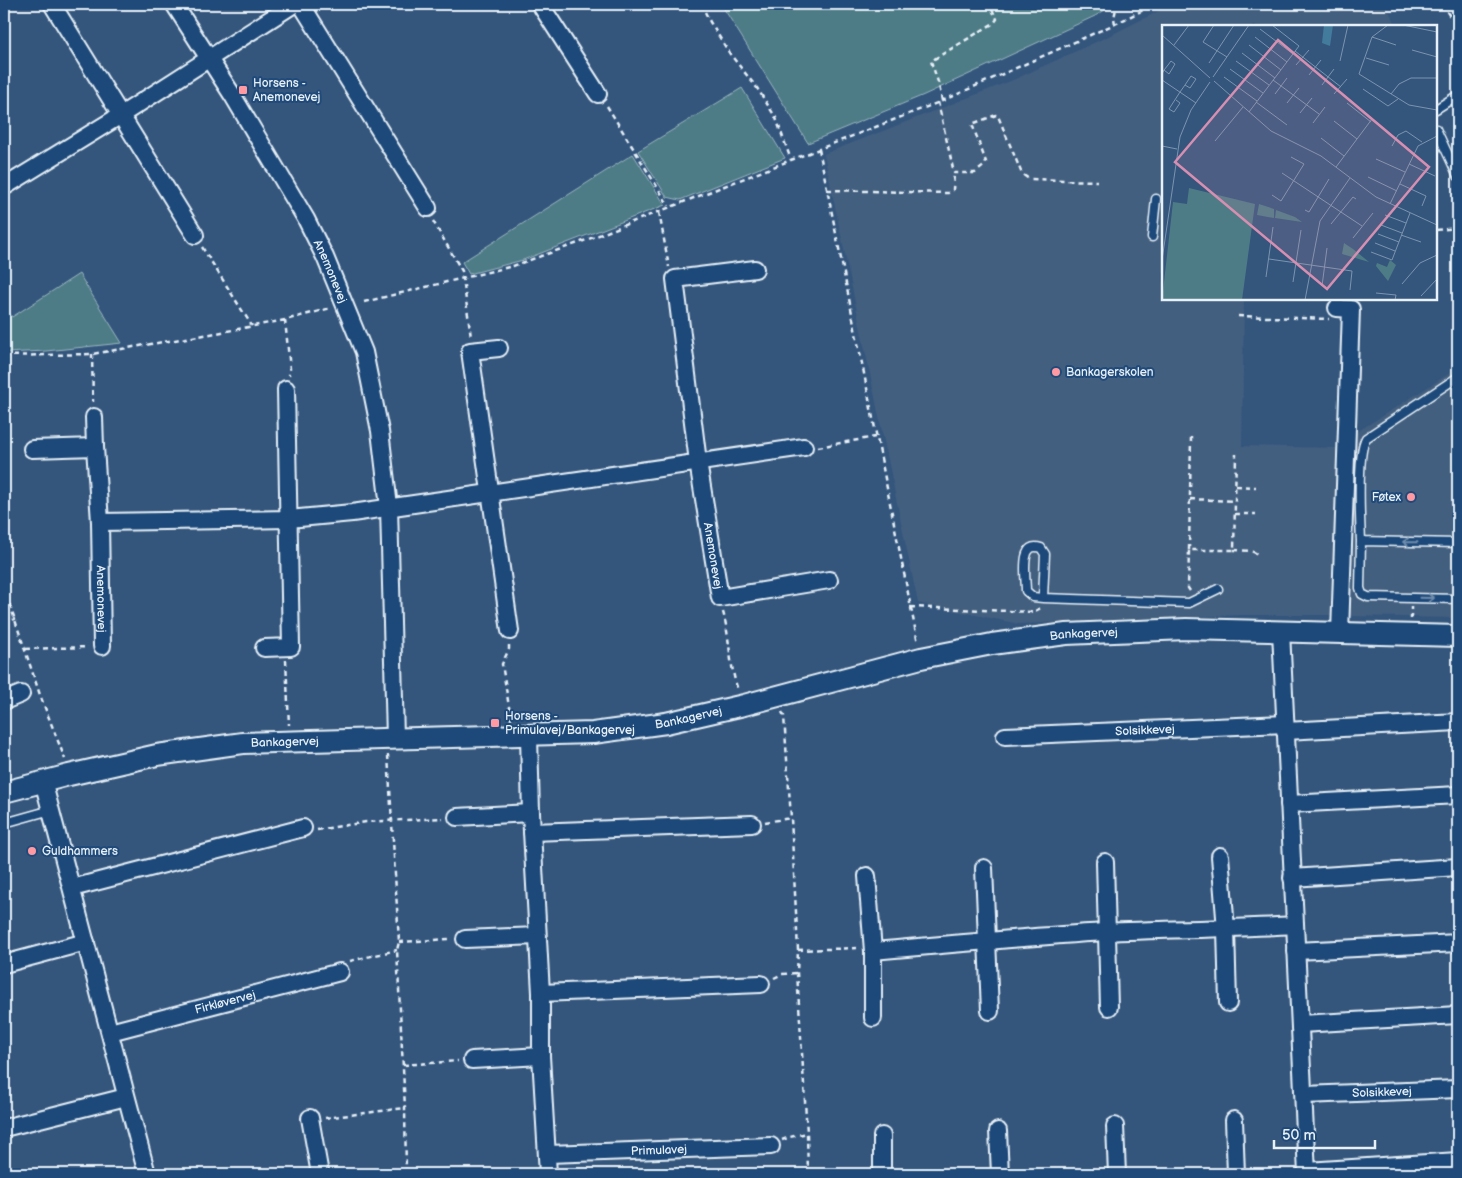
<svg xmlns="http://www.w3.org/2000/svg" width="1462" height="1178" viewBox="0 0 1462 1178" font-family="'Balsamiq Sans',sans-serif">
<style>
.built{fill:#435e7f}
.green{fill:#4e7c86;stroke:#9bb6bf}
.lines{fill:none;stroke-linecap:round;stroke-linejoin:round}
.service-casing{stroke:#e8f1f8;stroke-width:11}
.minor-casing{stroke:#e8f1f8;stroke-width:20}
.tertiary-casing{stroke:#e8f1f8;stroke-width:24}
.path{stroke:#e8f1f8;stroke-width:2.5;stroke-dasharray:5 4;stroke-linecap:butt}
.service{stroke:#1f4a7a;stroke-width:8}
.minor{stroke:#1f4a7a;stroke-width:16}
.tertiary{stroke:#1f4a7a;stroke-width:20}
.oneway{stroke:#6f8dac}
.poi-dot{fill:#ff9aa2;stroke:#1f4a7a;stroke-width:2}
.labels{text-anchor:middle;dominant-baseline:central;stroke-width:4;stroke-linejoin:round;paint-order:stroke}
.poi-label{font-size:12px;fill:#e8f1f8;stroke:#1f4a7a;text-anchor:start}
.street-label{font-size:12px;fill:#e8f1f8;stroke:#1f4a7a}
.inset-road{fill:none;stroke:#7c94ae;stroke-width:1}
.view{fill:#d78fb1;fill-opacity:0.15;stroke:#d78fb1;stroke-width:2.5}
.inset-edge{fill:none;stroke:#e8f1f8;stroke-width:2.5}
</style>
<rect width="100%" height="100%" fill="#34567d"/>
<filter id="ink" filterUnits="userSpaceOnUse"><feTurbulence type="fractalNoise" baseFrequency=".02" numOctaves="2"/><feDisplacementMap in="SourceGraphic" scale="10" xChannelSelector="R" yChannelSelector="G"/><feConvolveMatrix kernelMatrix="1 2 1 2 8 2 1 2 1" color-interpolation-filters="sRGB"/></filter>
<g filter="url(#ink)">
<path class="built" d="M1173,4H1385L1397,26H1163V299H1244L1242,446L1339,448L1332,615H1240L1019,624L918,603L824,154L1013,80L1111,35Z
M1458,368V618L1347,616L1352,435Z"/>
<path class="green" d="M721,4H1115L1095,16L924,95L808,143Z
M742,88L785,158L680,200L667,197L638,151Z
M633,154L665,205L523,260L469,274L462,262Z
M79,274L122,343L46,351L4,353V306L12,317Z"/>
<g class="lines">
<defs>
<path id="service" d="M1436,109L1458,95
M1436,129L1458,176
M1152,237L1156,199
M1361,541C1360,520 1357,453 1366,438L1458,377
M1458,543L1361,541L1360,588L1362,594L1368,597L1458,599
M1043,598L1045,554L1041,548C1019,540 1026,578 1026,591L1033,597L1043,598L1189,603L1218,589
M8,822L51,810"/>
<g id="minor">
<path d="M52,4L195,235"/>
<path id="s1" d="M174,4L233,96L306,219L325,257L364,352L380,431L389,507L395,738"/>
<path d="M301,4L428,208"/>
<path d="M540,4L598,94"/>
<path d="M4,187L121,115L294,4"/>
<path id="s2" d="M755,269L675,279L698,462L720,598L829,580"/>
<path d="M1337,308L1351,309L1340,633"/>
<path d="M499,348L470,351L510,631"/>
<path id="s3" d="M94,417L95,447L100,522L102,646"/>
<path d="M32,449L95,447"/>
<path d="M100,522L289,519L352,513L804,447"/>
<path d="M1281,631L1307,1174"/>
<path d="M264,648L291,647L286,389"/>
<path d="M4,701L21,694"/>
<path d="M1285,731L1458,722"/>
<path d="M529,736L531,813L541,993V1056L548,1174"/>
<path id="s4" d="M1005,736L1285,724"/>
<path d="M43,781L147,1174"/>
<path d="M1289,804L1458,795"/>
<path d="M457,817L531,813"/>
<path d="M532,832L752,824"/>
<path d="M1220,856L1226,929L1228,1003"/>
<path d="M1105,862L1109,1007"/>
<path d="M984,868L990,1011"/>
<path d="M867,876L873,951V1018"/>
<path d="M1292,878L1458,867"/>
<path d="M72,888L303,828"/>
<path d="M465,939L537,936"/>
<path d="M873,951C950,944 1027,937 1104,932C1168,929 1231,929 1295,925"/>
<path d="M1296,951L1458,943"/>
<path d="M4,964L86,942"/>
<path d="M541,993L761,984"/>
<path d="M1300,1024L1458,1015"/>
<path id="s5" d="M110,1032L340,972"/>
<path d="M472,1060L541,1056"/>
<path id="s6" d="M1304,1095L1458,1089"/>
<path d="M310,1118L320,1174"/>
<path d="M1234,1120L1236,1174"/>
<path d="M1115,1126L1117,1174"/>
<path d="M4,1128L126,1097"/>
<path d="M998,1131L1000,1174"/>
<path id="s7" d="M548,1154L771,1146"/>
<path d="M1307,1171L1458,1161"/>
<path d="M882,1174V1136"/>
</g>
<g id="tertiary">
<path id="s8" d="M4,792L69,775L157,755L243,743L593,733L666,723L744,705L921,658L992,644L1066,634L1186,629L1458,636"/>
</g>
</defs>
<use href="#service" class="service-casing"/>
<use href="#minor" class="minor-casing"/>
<use href="#tertiary" class="tertiary-casing"/>
<path class="path" d="M701,4L710,22L730,54L757,88L776,118L791,160
M1442,4L1458,29
M1115,24L1114,18L1117,4
M942,101L939,85L931,61L994,23L997,19L989,4
M938,102L954,173H975L985,165L986,162L972,124L996,115L998,116L1022,174L1029,179L1097,181
M607,106L669,206
M819,149L918,643
M827,190L948,193L953,190L954,173
M659,212L669,267
M433,221L462,271L471,337
M1436,230L1458,228
M202,247L252,326
M364,302L513,266L581,242L942,101L1115,24L1155,4
M1238,316L1329,319
M285,320L290,369L289,375
M92,354L93,402
M4,356L92,354L222,332L285,320L331,308
M818,447L875,437
M1236,486L1256,487
M1190,499L1235,501
M1235,514H1256
M1189,550L1191,437
M1234,550L1251,551L1260,555
M4,587L40,695L65,759
M1190,591L1188,588L1189,550H1234L1236,454
M910,607L1033,612L1041,608
M723,612C730,637 729,665 738,690
M1411,619V607
M4,622L15,619
M509,645V649L502,664L511,719
M25,649L88,647
M286,660L289,725
M782,712L784,716L791,818L798,950L797,973L807,1133L808,1174
M388,755L399,942L397,950L405,1108L406,1174
M765,822L791,818
M317,830L366,822L443,818
M399,942L450,939
M798,950L859,948
M350,961L397,950
M774,978L782,974L797,973
M403,1065L458,1061
M325,1118L405,1108
M782,1140L790,1137L807,1133"/>
<use href="#service" class="service"/>
<use href="#minor" class="minor"/>
<use href="#tertiary" class="tertiary"/>
</g>
<defs><path id="oneway-shaft" d="M-6 0H5M1.5-3L5.5 0L1.5 3" fill="none" stroke-width="1.6" stroke-linecap="round" stroke-linejoin="round" transform="scale(1.25)"/></defs>
<g class="oneway">
<use href="#oneway-shaft" transform="translate(1410 542) rotate(-179)"/>
<use href="#oneway-shaft" transform="translate(1427 598) rotate(1)"/>
</g>
</g>
<g class="poi-dot">
<rect x="238" y="85" width="10" height="10" rx="2.5"/>
<circle cx="1056" cy="372" r="5"/>
<circle cx="1411" cy="497" r="5"/>
<rect x="490" y="718" width="10" height="10" rx="2.5"/>
<circle cx="32" cy="851" r="5"/>
</g>
<g class="labels">
<g class="poi-label">
<text x="253" y="83">Horsens -<tspan x="253" dy="14">Anemonevej</tspan></text>
<text x="1066" y="372">Bankagerskolen</text>
<text x="1401" y="497" text-anchor="end">Føtex</text>
<text x="505" y="716">Horsens -<tspan x="505" dy="14">Primulavej/Bankagervej</tspan></text>
<text x="42" y="851">Guldhammers</text>
</g>
<g class="street-label">
<text stroke="none"><textPath href="#s1" startOffset="310">Anemonevej</textPath></text>
<text stroke="none"><textPath href="#s2" startOffset="360">Anemonevej</textPath></text>
<text stroke="none"><textPath href="#s3" startOffset="182">Anemonevej</textPath></text>
<text stroke="none"><textPath href="#s8" startOffset="1096">Bankagervej</textPath></text>
<text stroke="none"><textPath href="#s8" startOffset="691">Bankagervej</textPath></text>
<text stroke="none"><textPath href="#s4" startOffset="140">Solsikkevej</textPath></text>
<text stroke="none"><textPath href="#s8" startOffset="286">Bankagervej</textPath></text>
<text stroke="none"><textPath href="#s5" startOffset="119">Firkløvervej</textPath></text>
<text stroke="none"><textPath href="#s6" startOffset="78">Solsikkevej</textPath></text>
<text stroke="none"><textPath href="#s7" startOffset="111">Primulavej</textPath></text>
</g>
</g>
<g transform="translate(1162 25)">
<rect width="275" height="275" fill="#34567d"/>
<path d="M27,163L93,179L80,275H0L11,177L25,179ZM97,179L112,184V193L95,190ZM114,185L133,192L140,197L113,193ZM182,218L191,224L207,237L180,229ZM228,235L234,240L226,256L214,241L215,238L225,242Z" fill="#4e7c86"/>
<path d="M162,0H171L168,21L160,18Z" fill="#437b9d"/>
<path class="inset-road" d="M52,0L41,17L65,32M226,0L210,12L197,49L247,80L275,85M241,0L275,7M98,4L131,29M0,10L48,53M93,12L125,37M210,12L234,20M12,20L27,0M87,20L119,45M250,25L275,32M133,26L179,62M80,28L113,53M204,33L227,40M74,36L107,60M178,36L186,0M47,38L72,0M134,40L147,25M68,44L101,68M0,49L2,45L6,40L9,36L13,39L7,49L2,45M147,50L159,35M51,52L87,0M62,52L95,76M0,55L34,78M111,55L157,89M52,56L109,106L159,131L214,172L275,200M160,60L172,44M201,64L226,81L236,74M113,69L125,53M172,69L185,54M229,69L237,59L249,53H275M14,75L18,78L12,87L7,84L18,67L23,60L29,51L34,54L28,63L23,60M94,77L125,100M125,78L137,63M185,78L209,97M87,87L137,21L110,0M138,88L150,73M172,96L195,114M151,98L163,82M159,113L182,131M53,116L81,82M0,121L15,124M230,121L236,110L244,106L260,117M214,134L243,147M247,139L273,151M174,142L210,94L218,100M120,148L200,201M206,152L235,166M238,159L264,171L260,181M110,170L119,176L142,139L129,132M228,179L256,121L275,111M143,185L147,187L167,154M223,190L244,198M169,199L191,172L194,174M219,200L240,208M216,209L237,217M239,210L259,217M191,213L211,188M213,218L233,226M209,227L230,235L248,188M107,234L190,246L188,265M0,235L18,112L29,85L48,57M104,252L111,202M131,257L139,205M240,259L258,238L275,230M160,261L165,223M214,268L234,270L233,275M259,271L275,254M143,275L158,196L188,153"/>
<path class="view" d="M116,15L267,142L165,264L13,137Z"/>
<rect width="275" height="275" class="inset-edge"/>
</g>
<rect width="1462" height="1178" fill="none" stroke="#1f4a7a" stroke-width="20"/>
<rect x="10" y="10" width="1442" height="1158" fill="none" stroke="#e8f1f8" stroke-width="2" filter="url(#ink)"/>
<path d="M1274 1140v8h101v-8" fill="none" stroke="#e8f1f8" stroke-width="2.5"/>
<text x="1282" y="1140" font-size="15" fill="#e8f1f8" stroke="#1f4a7a" stroke-width="4" paint-order="stroke">50 m</text>
</svg>
